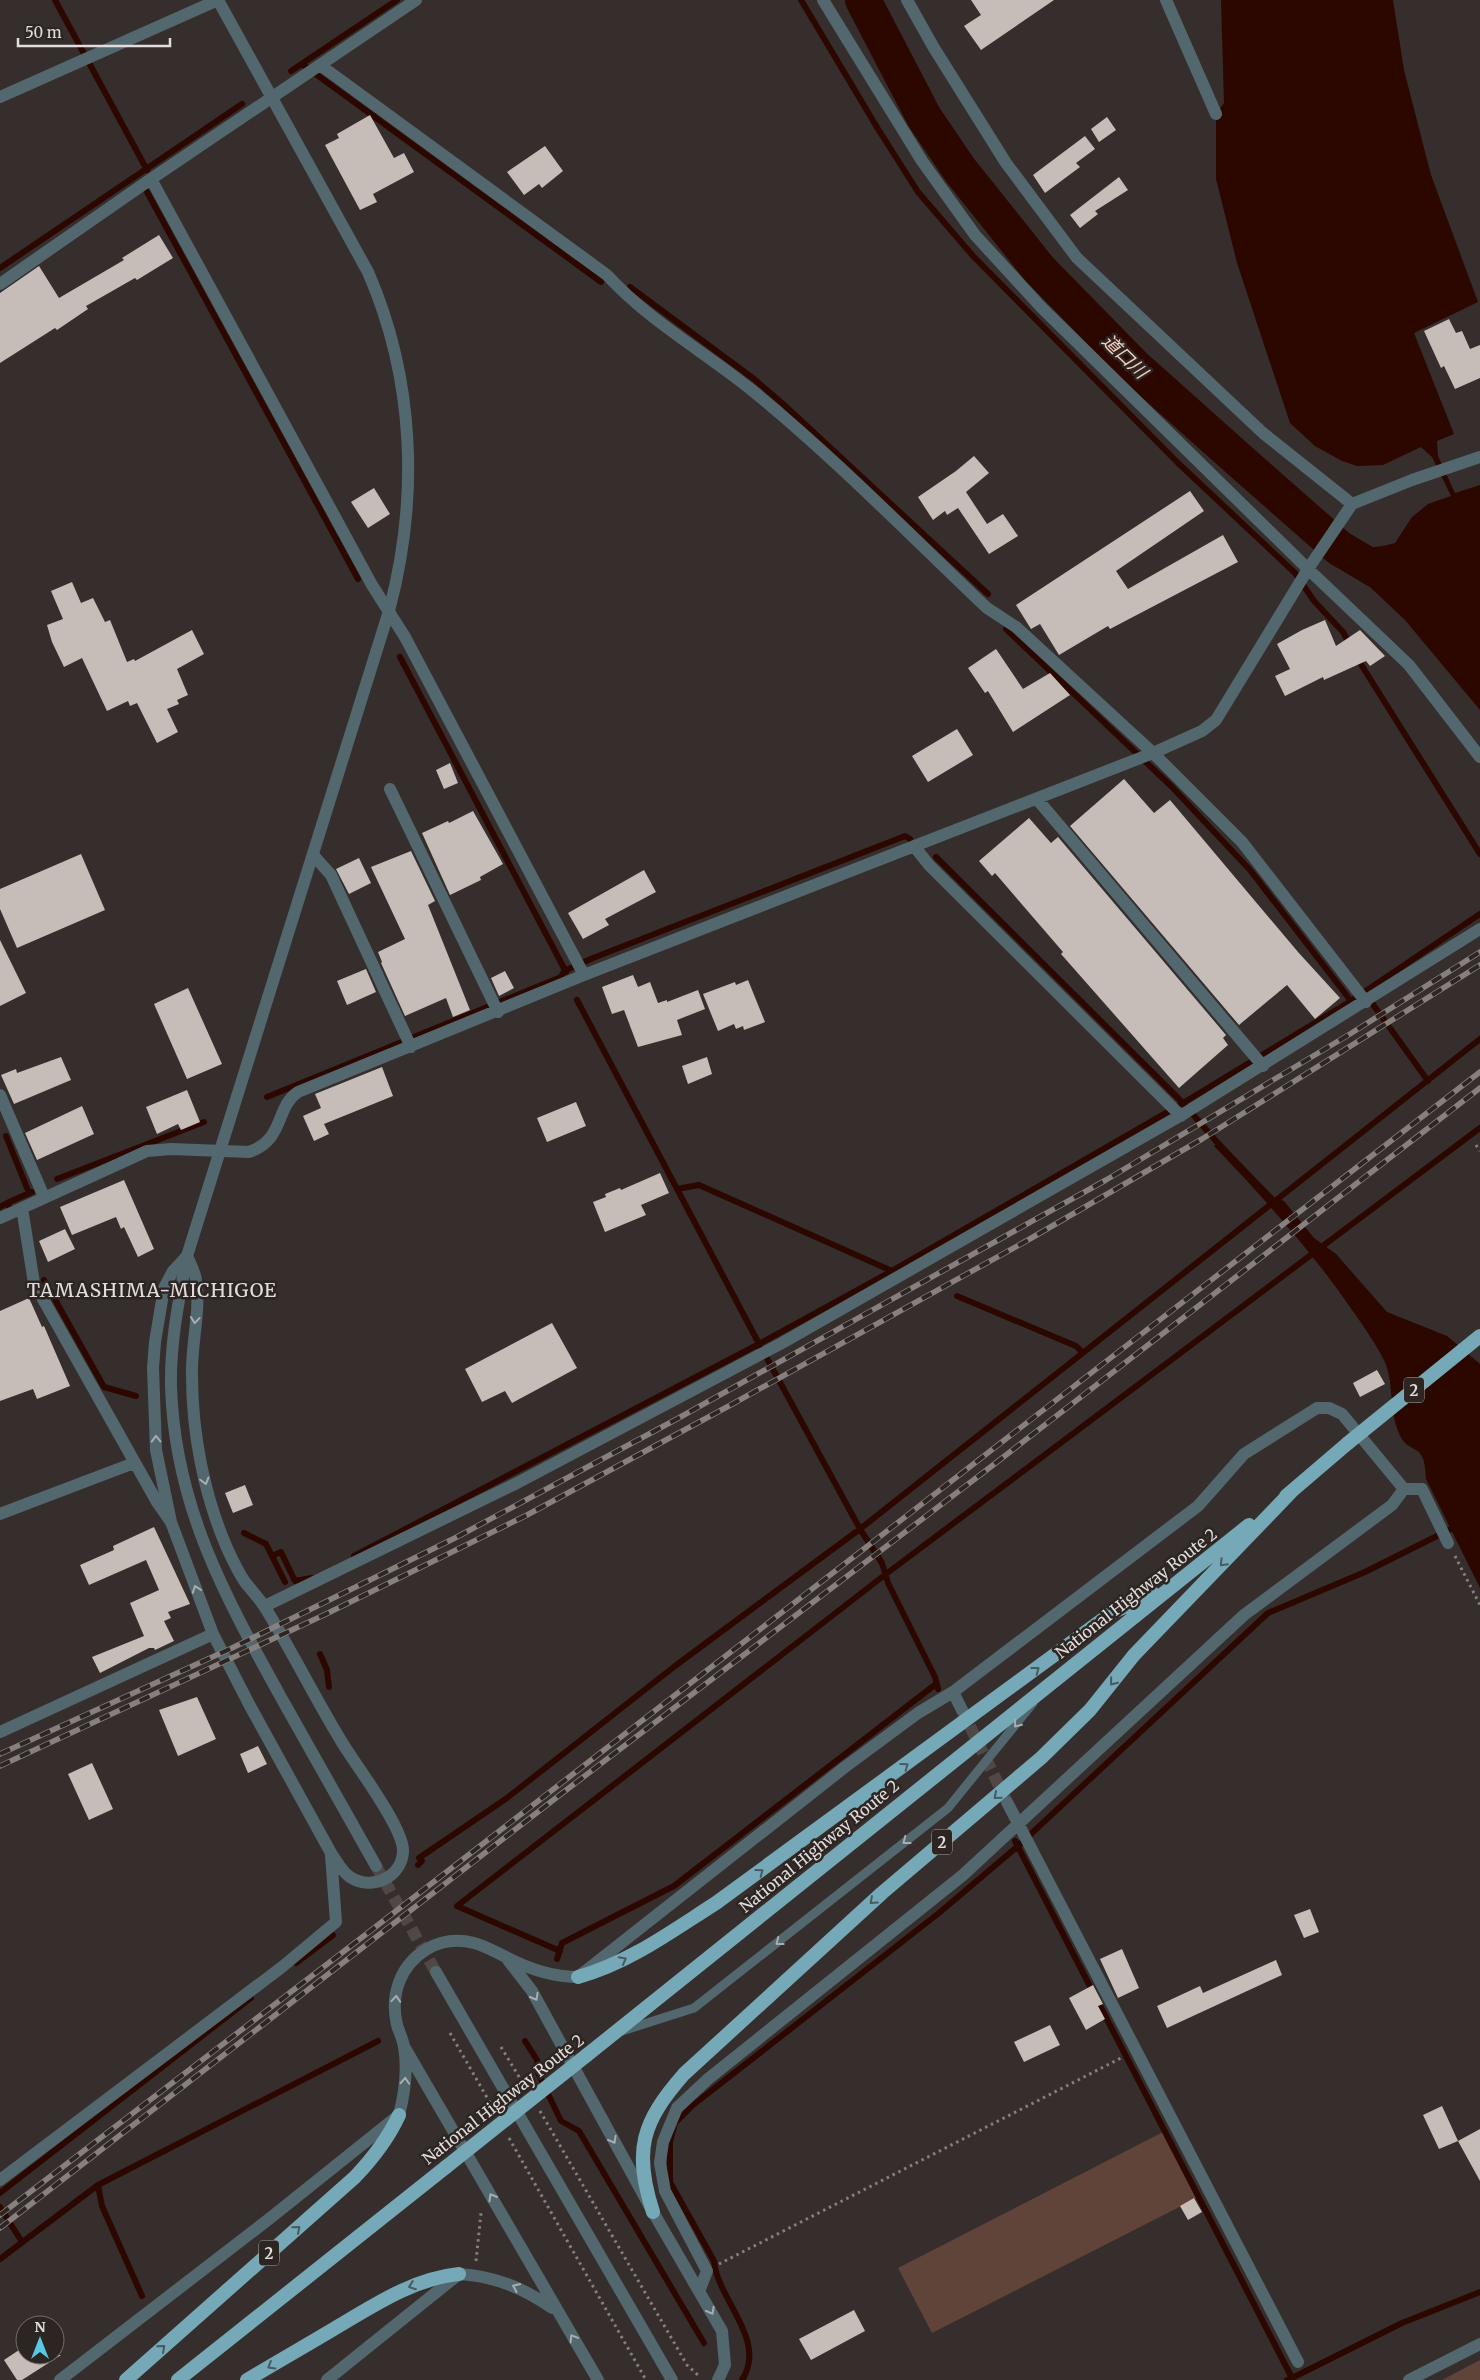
<svg xmlns="http://www.w3.org/2000/svg" width="1480" height="2380" viewBox="0 0 1480 2380" font-family="Merriweather,'Noto Sans JP',serif">
<style>
.green{fill:#60443a}
.water{fill:#2b0700}
.lines{fill:none;stroke-linecap:round;stroke-linejoin:round}
.stream{stroke:#2b0700;stroke-width:6}
.river{stroke:#2b0700;stroke-width:36}
.building{fill:#c6bdb9}
.minor-tunnel{stroke:#504846;stroke-width:12;stroke-dasharray:12 6;stroke-linecap:butt}
.tertiary-tunnel{stroke:#504846;stroke-width:12;stroke-dasharray:12 6;stroke-linecap:butt}
.path{stroke:#857f7d;stroke-width:3;stroke-dasharray:2.5 4;stroke-linecap:butt}
.service{stroke:#52686e;stroke-width:9}
.minor{stroke:#52686e;stroke-width:12}
.tertiary{stroke:#52686e;stroke-width:12}
.trunk{stroke:#75a9b7;stroke-width:14}
.rail-casing{stroke:#87807f;stroke-width:5.5}
.rail{stroke:#2c2522;stroke-width:4;stroke-dasharray:11;stroke-linecap:butt}
.trunk-bridge{stroke:#75a9b7;stroke-width:14}
.oneway{stroke:#a8aeb0}
.oneway2{stroke:#495a5e}
.labels{text-anchor:middle;dominant-baseline:central;stroke-width:5;stroke-linejoin:round;paint-order:stroke}
.shield{fill:#2c2522;stroke:#aba6a4;stroke-width:1}
.shield-label{font-size:15px;font-weight:bold;fill:#e2dddc}
.street-label{font-size:16px;fill:#e2dddc;stroke:#2c2522}
.water-label{font-size:18px;font-style:italic;fill:#fed0c1;stroke:#2c2522}
.quarter-label{font-size:19px;letter-spacing:1px;fill:#e2dddc;stroke:#2c2522}
</style>
<rect width="100%" height="100%" fill="#362e2c"/>
<path class="green" d="M1163,2132L1197,2198L932,2333L898,2268Z
M1480,2360V2380H1442Z"/>
<path class="water" d="M1221,0H1393L1404,70L1431,175L1478,302L1414,333L1454,434L1437,441L1438,456L1455,493L1480,485V710L1405,620L1354,572L1335,565L1328,559L1342,535C1362,550 1371,549 1395,543L1412,517L1428,504L1451,496L1432,457L1421,447L1383,465L1357,466L1342,461L1315,446L1290,423L1237,263L1216,179V114L1224,103Z
M1220,1141L1275,1198L1284,1201L1314,1238L1336,1254L1387,1312L1447,1336L1480,1364V1588L1426,1479C1425,1437 1409,1459 1398,1431C1389,1409 1394,1381 1384,1360C1371,1335 1354,1313 1338,1290C1299,1237 1259,1193 1214,1146Z"/>
<g class="lines">
<path class="stream" d="M55,0L147,170
M801,0L878,129L918,192L973,256L1178,463L1295,573L1314,601L1343,632L1350,645
M302,64L601,282
M291,71L397,0
M147,192L358,579
M0,268L242,104
M630,287L754,379L782,403L988,594
M1006,629L1172,787L1250,870L1351,1001
M400,657L566,972
M1357,658L1480,854
M936,857L1183,1103L1223,1149
M577,1000L757,1340L860,1529L882,1563L888,1583L935,1677L938,1689
M1372,1003L1428,1081
M267,1097L561,977L564,971L593,958L905,836L910,839
M6,1136L29,1193
M57,1179L204,1122
M677,1189L699,1185L892,1271
M0,1207L7,1203
M9,1207L7,1203L32,1192
M44,1280L104,1387L136,1396
M957,1296L1076,1346L1082,1352
M244,1533L266,1544L285,1582
M272,1556L281,1552L295,1581L312,1578
M354,1556L759,1344L892,1271L1183,1103L1351,1001L1480,914
M320,1654L327,1670L329,1687
M1015,1841L1292,2378L1287,2380
M418,1865L422,1861L419,1858L507,1798L675,1666L860,1529L1480,1039
M560,1951L457,1906L886,1574L1480,1128
M557,1959L562,1943L674,1886L936,1684
M296,1963L333,1935
M525,2041L537,2060L538,2073L561,2121L579,2131L704,2343
M98,2185L102,2206L142,2296
M0,2193L251,1998
M0,2207L22,2242
M0,2259L98,2185L378,2041
M1292,2378L1402,2323L1480,2292
M742,2380C768,2340 717,2299 714,2261L670,2182V2142L675,2123L693,2105L939,1913L1018,1846L1268,1613L1365,1572L1457,1526"/>
<path class="river" d="M863,0L924,117L960,170L1039,269L1136,368L1238,459L1339,548L1378,571"/>
</g>
<path class="building" d="M971,0H1054L981,50L964,26L981,15Z
M370,115L394,158L404,153L414,172L373,194L377,202L360,210L325,145L339,138L337,134Z
M1107,117L1116,130L1099,142L1091,129Z
M1085,136L1095,149L1076,163L1080,167L1045,193L1033,175Z
M545,146L563,171L542,188L539,184L524,195L507,172Z
M1119,177L1128,190L1095,211L1098,214L1080,228L1070,215Z
M159,235L173,258L137,280L135,278L86,306L88,309L57,330L55,328L0,363V293L39,266L59,298L124,260L122,258Z
M1449,319L1456,333L1462,331L1470,349L1480,345V378L1455,389L1444,366L1441,368L1424,331Z
M974,456L989,473L966,492L987,524L1003,514L1018,536L989,554L958,508L947,515L945,511L933,520L918,497L956,471Z
M374,488L390,514L368,528L351,502Z
M1190,491L1204,511L1116,571L1128,589L1223,535L1238,562L1110,629L1108,626L1059,655L1040,624L1031,629L1016,605Z
M72,582L81,603L93,598L105,622L110,620L127,662L134,659L135,661L192,630L204,654L177,669L188,695L177,700L179,704L167,709L178,732L157,743L137,703L130,706L128,701L107,711L82,658L64,667L52,642L47,625L63,619L51,591Z
M1325,620L1336,646L1360,630L1385,656L1370,666L1366,661L1324,680L1323,677L1285,696L1275,676L1290,669L1277,644L1302,630Z
M996,649L1023,689L1050,673L1070,695L1013,732L988,691L985,693L968,668Z
M957,729L973,755L928,782L912,756Z
M450,763L458,783L444,789L436,770Z
M1124,779L1154,813L1170,800L1298,952L1340,998L1315,1019L1287,985L1239,1025L1070,826Z
M473,811L503,864L480,877L481,880L450,895L422,833L448,821L449,823Z
M1029,818L1051,843L1058,837L1226,1035L1223,1038L1228,1045L1179,1088L1061,954L1063,952L995,873L992,876L979,861Z
M411,851L435,901L428,905L470,1010L453,1017L446,998L405,1016L381,963L382,962L378,952L405,939L371,867Z
M81,854L105,910L17,948L0,909V889Z
M359,858L371,883L349,894L336,869Z
M644,870L656,892L605,919L609,925L583,939L568,913Z
M0,940L26,993L0,1006Z
M366,969L376,992L347,1005L337,981Z
M505,971L514,988L499,996L491,978Z
M633,975L638,987L650,982L658,1003L667,1000V1002L698,990L705,1009L677,1020L682,1035L638,1047L624,1010L612,1014L602,987Z
M748,980L765,1022L744,1030L743,1026L736,1029L734,1024L718,1031L703,994L735,982L736,985Z
M188,988L222,1064L187,1079L154,1004Z
M61,1057L71,1080L14,1104L1,1075L16,1069L17,1073Z
M707,1057L712,1074L688,1084L682,1066Z
M382,1067L393,1096L324,1124L329,1134L314,1141L303,1116L321,1108L315,1094Z
M187,1090L200,1122L181,1130L178,1124L157,1134L146,1107Z
M576,1102L586,1126L547,1142L537,1118Z
M82,1106L94,1134L37,1160L25,1133Z
M660,1173L669,1193L641,1205L646,1215L605,1232L593,1202L606,1197L605,1194L620,1188L621,1190Z
M124,1180L154,1249L138,1257L124,1227L121,1229L116,1217L72,1235L60,1207Z
M65,1229L75,1249L48,1262L39,1241Z
M29,1298L42,1327L44,1326L70,1386L37,1399L33,1389L0,1401V1311Z
M552,1323L577,1368L512,1403L505,1391L482,1402L465,1369Z
M1377,1370L1385,1384L1360,1397L1353,1383Z
M245,1485L253,1505L233,1513L225,1493Z
M154,1527L190,1604L168,1612L171,1618L164,1621L174,1641L155,1650L154,1648H149L100,1673L92,1657L144,1636L130,1603L159,1590L146,1560L89,1585L80,1565L114,1550L113,1546Z
M197,1697L216,1739L178,1756L159,1710Z
M258,1746L267,1764L248,1773L240,1754Z
M92,1763L113,1809L89,1820L68,1774Z
M1310,1909L1319,1932L1304,1938L1294,1915Z
M1122,1949L1139,1988L1118,1998L1100,1959Z
M1276,1960L1282,1975L1167,2028L1157,2006L1200,1986L1203,1993Z
M1093,1985L1103,2004L1098,2006L1105,2019L1086,2030L1069,1998Z
M1050,2025L1060,2045L1024,2062L1014,2042Z
M1442,2106L1458,2141L1439,2149L1423,2115Z
M1480,2129V2181L1458,2141Z
M1194,2198L1202,2212L1188,2220L1180,2206Z
M854,2310L865,2331L811,2360L799,2339Z
M25,2346V2355H61L22,2380H17L4,2360Z"/>
<g class="lines">
<path class="minor-tunnel" d="M962,1710L1006,1800"/>
<path class="tertiary-tunnel" d="M376,1866L436,1972"/>
<path class="path" d="M1476,1145L1480,1151
M1455,1556L1480,1605
M450,2033L493,2108
M501,2047L524,2085
M540,2111L687,2365L700,2377
M509,2138L646,2380
M476,2261L481,2213
M719,2264L1123,2057"/>
<path class="service" d="M622,2031L694,2008L948,1808L1033,1703"/>
<path class="minor" d="M823,0L922,161L975,235L1041,307L1308,569L1409,665L1480,757
M907,0L934,48L1006,163L1077,258L1263,433L1352,504
M1166,0L1216,114
M320,65L607,275C649,321 705,352 753,391C835,458 910,535 987,608L1016,627L1153,753L1242,842L1366,1002
M0,97L218,0
M151,179L372,585L405,637L584,975
M0,284L151,179L416,0
M390,789L498,1012
M1037,799L1263,1066
M914,846L929,865L1181,1116
M314,856L331,875L411,1047
M0,1095L44,1197
M22,1208L34,1283L157,1502L171,1522L213,1634L250,1706L331,1853C337,1861 341,1871 350,1877C371,1891 401,1878 403,1852C405,1830 356,1765 343,1744C316,1700 293,1653 266,1609C260,1599 252,1591 245,1582C238,1572 232,1559 227,1548C204,1495 192,1433 192,1375C191,1344 201,1311 196,1280C195,1272 190,1263 187,1256L173,1271L164,1288L155,1342L153,1368L156,1450L171,1522
M0,1218L147,1151L171,1149L249,1152C285,1140 275,1107 298,1092L584,975L1153,753L1202,731L1216,720L1308,569L1352,504L1412,480L1480,457
M0,1514L134,1463
M265,1606L517,1483L782,1343L1185,1113L1480,929
M953,1692L962,1710
M0,1732L213,1634
M1007,1802L1298,2362
M508,1960L532,1991L653,2212L722,2331L725,2365L718,2380
M405,2048L598,2380
M0,2180L282,1967L336,1922L331,1855
M700,2289L707,2271L665,2191L660,2163L663,2142L677,2108L708,2079L963,1875L1244,1615L1392,1505L1404,1489H1422L1448,1543
M60,2380L269,2219L399,2115C405,2092 408,2070 404,2047C403,2039 399,2032 397,2025C390,1995 400,1965 427,1949C441,1941 458,1939 474,1943C486,1946 495,1952 506,1957C529,1969 552,1977 578,1977L845,1767L918,1713L953,1692L1198,1506L1244,1454L1317,1408H1329L1342,1414L1404,1489
M327,2380L459,2274C494,2276 523,2287 552,2308
M1409,2380L1480,2344"/>
<path class="tertiary" d="M218,0L368,272C415,380 419,499 389,611L187,1256C179,1299 170,1343 171,1387C175,1508 226,1598 283,1701C314,1756 345,1811 376,1866
M436,1972L672,2380"/>
<path class="trunk" d="M1286,1496L1348,1443
M578,1977C629,1963 672,1931 716,1903L1113,1612L1154,1594
M587,2055L1249,1525
M653,2212C633,2150 642,2122 684,2074L882,1893L1041,1758L1090,1710L1134,1655L1293,1490
M126,2380L355,2177C374,2157 388,2139 399,2115
M178,2380L446,2167
M247,2380C277,2362 307,2345 337,2327C376,2304 413,2279 459,2274"/>
<defs>
<path id="rail" d="M0,1754L232,1648L455,1538L675,1420L1106,1180L1350,1034L1480,952
M0,1766L324,1615L527,1515L727,1407L1028,1240L1202,1139L1480,965
M0,2215L356,1942L1480,1072
M0,2228L565,1791L984,1472L1480,1088"/>
</defs>
<use href="#rail" class="rail-casing"/>
<use href="#rail" class="rail"/>
<path class="trunk-bridge" d="M1348,1443L1480,1336
M446,2167L587,2055"/>
</g>
<defs><path id="oneway-chevron" d="M-2-3.5L2.5 0L-2 3.5" fill="none" stroke-width="1.6" stroke-linecap="round" stroke-linejoin="round" transform="scale(1.25)"/></defs>
<g class="oneway">
<use href="#oneway-chevron" transform="translate(195 1320) rotate(96)"/>
<use href="#oneway-chevron" transform="translate(156 1439) rotate(-92)"/>
<use href="#oneway-chevron" transform="translate(205 1481) rotate(75)"/>
<use href="#oneway-chevron" transform="translate(196 1589) rotate(-110)"/>
<use href="#oneway-chevron" transform="translate(1017 1724) rotate(128)"/>
<use href="#oneway-chevron" transform="translate(906 1841) rotate(142)"/>
<use href="#oneway-chevron" transform="translate(779 1942) rotate(142)"/>
<use href="#oneway-chevron" transform="translate(535 1997) rotate(60)"/>
<use href="#oneway-chevron" transform="translate(396 1999) rotate(-86)"/>
<use href="#oneway-chevron" transform="translate(405 2081) rotate(-87)"/>
<use href="#oneway-chevron" transform="translate(613 2140) rotate(61)"/>
<use href="#oneway-chevron" transform="translate(492 2197) rotate(-120)"/>
<use href="#oneway-chevron" transform="translate(516 2287) rotate(-156)"/>
<use href="#oneway-chevron" transform="translate(711 2311) rotate(62)"/>
<use href="#oneway-chevron" transform="translate(573 2338) rotate(-121)"/>
</g>
<g class="oneway2">
<use href="#oneway-chevron" transform="translate(1223 1563) rotate(134)"/>
<use href="#oneway-chevron" transform="translate(1036 1670) rotate(-37)"/>
<use href="#oneway-chevron" transform="translate(1113 1682) rotate(129)"/>
<use href="#oneway-chevron" transform="translate(905 1766) rotate(-36)"/>
<use href="#oneway-chevron" transform="translate(997 1796) rotate(139)"/>
<use href="#oneway-chevron" transform="translate(760 1872) rotate(-36)"/>
<use href="#oneway-chevron" transform="translate(873 1901) rotate(138)"/>
<use href="#oneway-chevron" transform="translate(623 1960) rotate(-28)"/>
<use href="#oneway-chevron" transform="translate(297 2229) rotate(-41)"/>
<use href="#oneway-chevron" transform="translate(412 2286) rotate(159)"/>
<use href="#oneway-chevron" transform="translate(162 2348) rotate(-41)"/>
<use href="#oneway-chevron" transform="translate(271 2366) rotate(149)"/>
</g>
<g class="labels">
<g class="shield">
<rect x="1404" y="1377.5" width="20" height="25" rx="4"/>
<rect x="932" y="1829.5" width="20" height="25" rx="4"/>
<rect x="259" y="2240.5" width="20" height="25" rx="4"/>
</g>
<g class="shield-label">
<text x="1414" y="1390">2</text>
<text x="942" y="1842">2</text>
<text x="269" y="2253">2</text>
</g>
<g class="street-label">
<text transform="translate(1136 1593) rotate(-38)">National Highway Route 2</text>
<text transform="translate(819 1846) rotate(-39)">National Highway Route 2</text>
<text transform="translate(503 2099) rotate(-38)">National Highway Route 2</text>
</g>
<g class="water-label">
<text transform="translate(1125 356) rotate(44)">道口川</text>
</g>
<g class="quarter-label">
<text x="152" y="1290">TAMASHIMA-MICHIGOE</text>
</g>
</g>
<g transform="translate(40 2340)"><circle r="24" fill="#2c2522" stroke="#756f6c"/>
<path d="M0-4L9 19L0 12L-9 19Z" fill="#58c8e4"/>
<text y="-8" font-size="14" font-weight="bold" text-anchor="middle" fill="#e2dddc">N</text>
</g>
<path d="M18 38v8h152v-8" fill="none" stroke="#e2dddc" stroke-width="2.5"/>
<text x="25" y="38" font-size="15" fill="#e2dddc" stroke="#2c2522" stroke-width="4" paint-order="stroke">50 m</text>
</svg>
